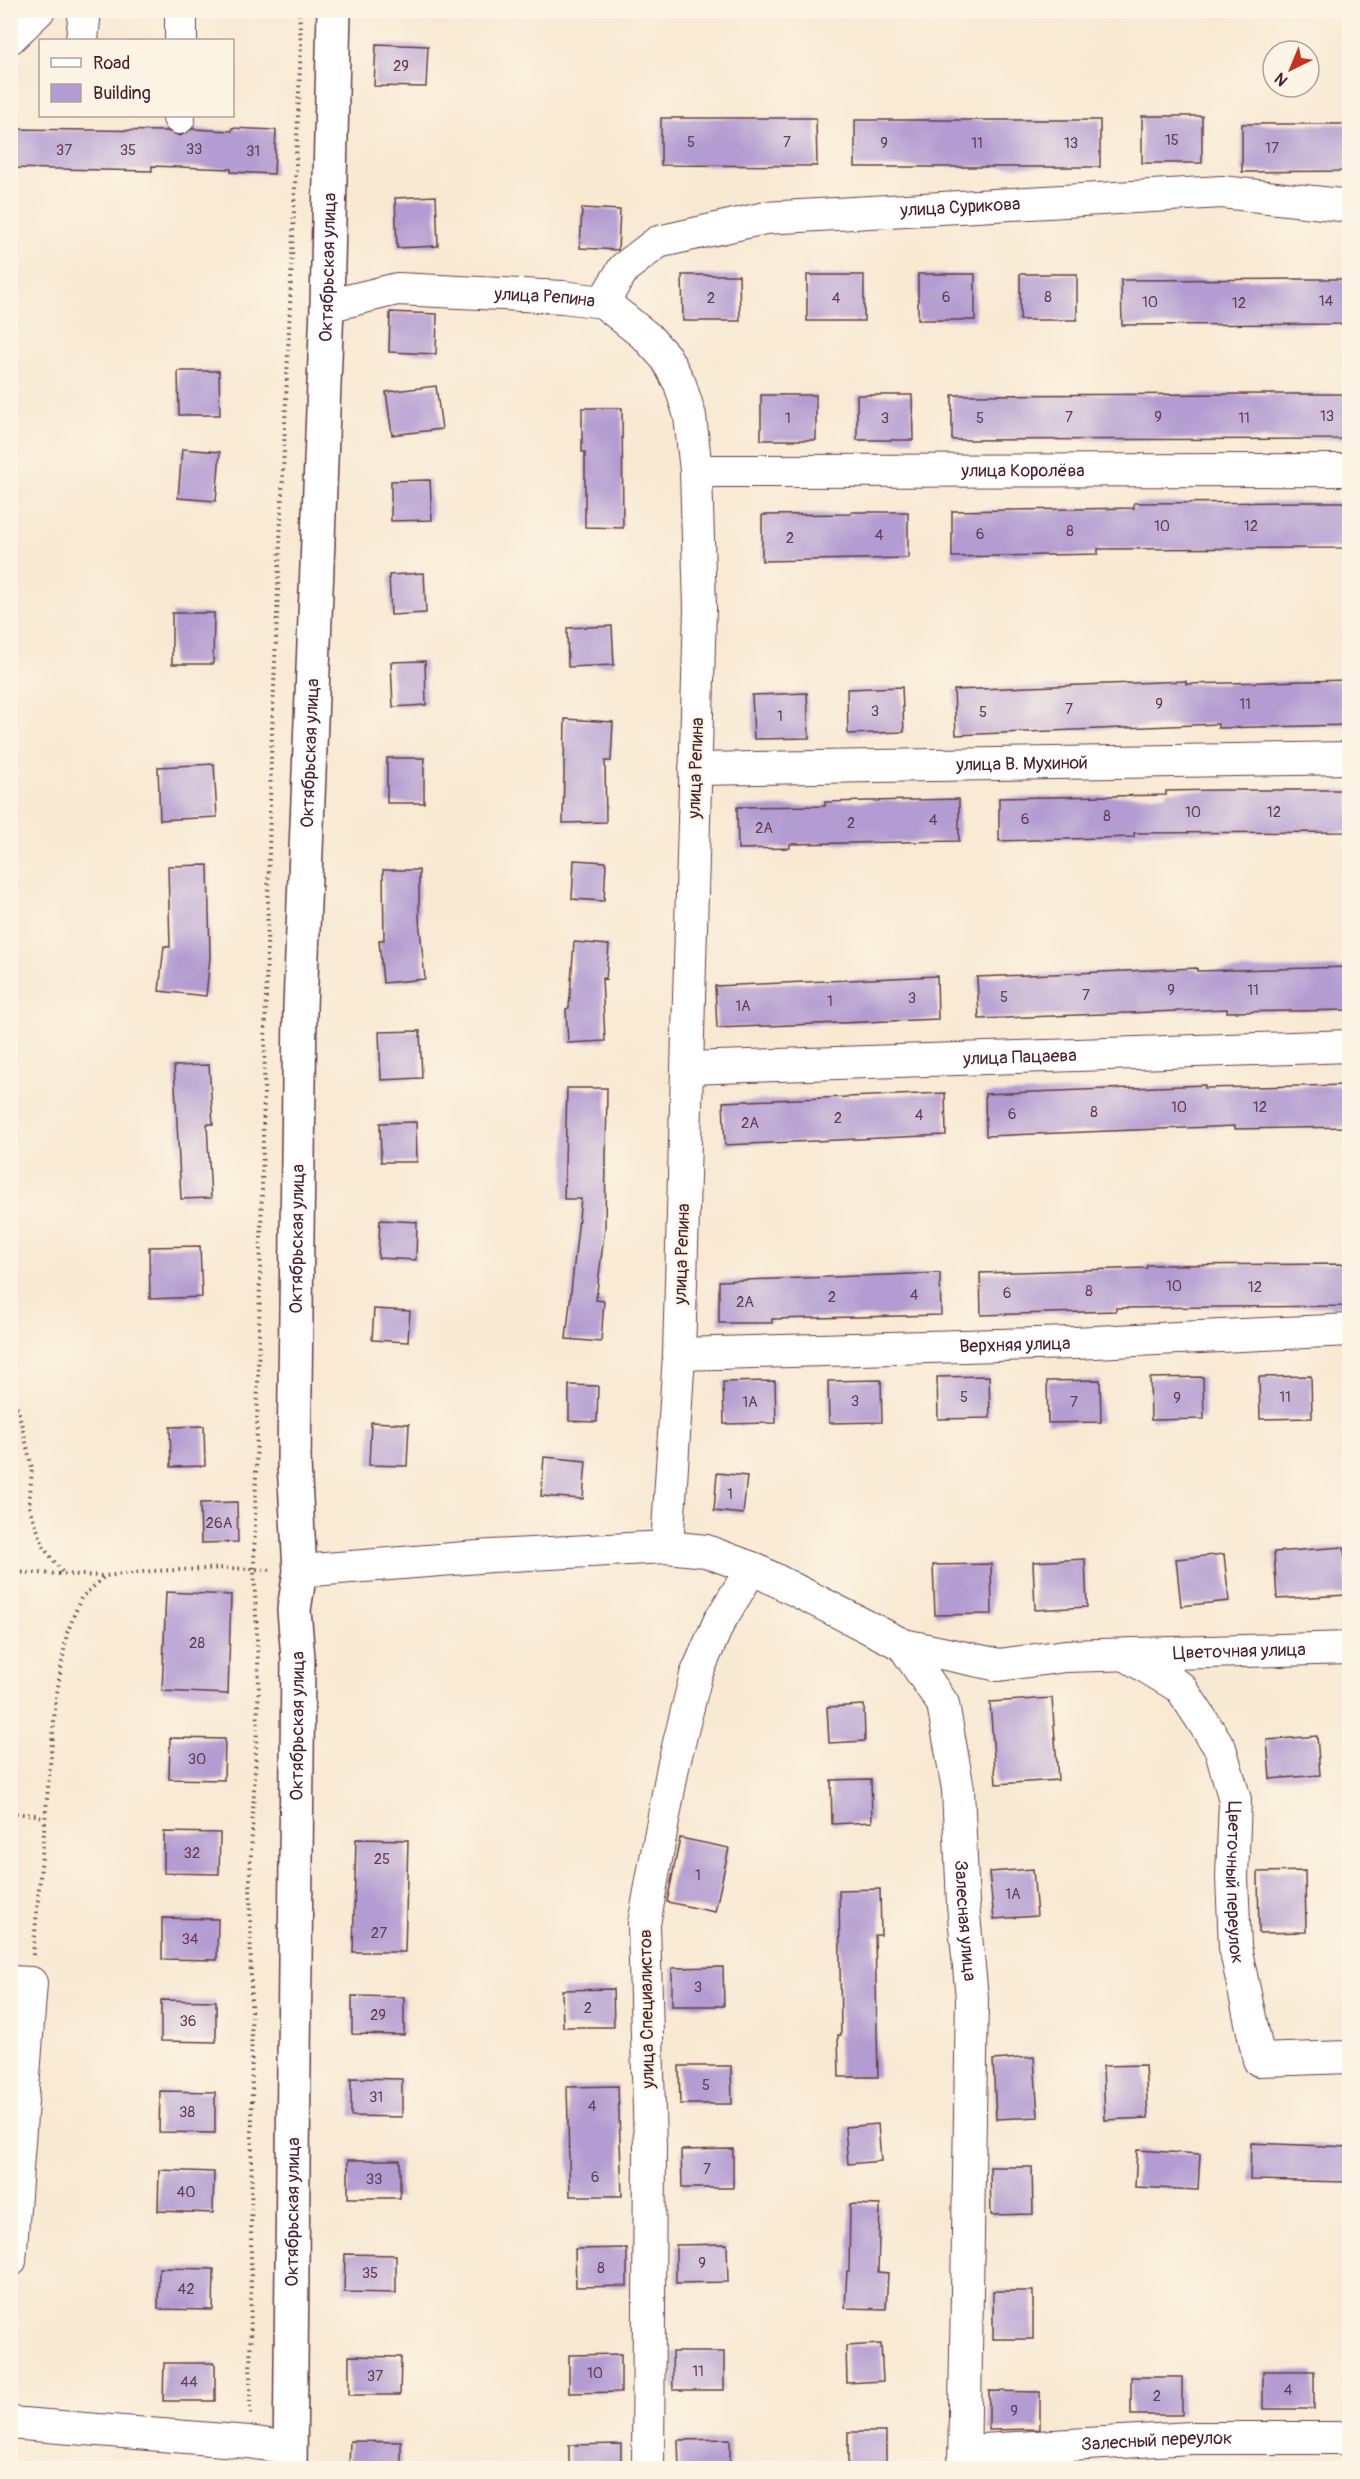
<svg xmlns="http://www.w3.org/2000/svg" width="1360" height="2479" viewBox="0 0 1360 2479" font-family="Pangolin,sans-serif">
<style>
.building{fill:#b29cd1}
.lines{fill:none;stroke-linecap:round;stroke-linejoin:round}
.minor-casing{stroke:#643d44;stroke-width:34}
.major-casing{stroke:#643d44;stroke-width:36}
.path{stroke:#643d44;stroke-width:4;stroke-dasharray:1.5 4.5;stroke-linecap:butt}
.minor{stroke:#fff;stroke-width:32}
.major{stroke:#fff;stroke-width:33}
.labels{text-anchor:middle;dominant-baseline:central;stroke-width:4.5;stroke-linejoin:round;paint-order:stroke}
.number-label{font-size:15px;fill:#643e54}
.street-label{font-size:18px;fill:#4a1f2b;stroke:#fcf5e5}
</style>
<rect width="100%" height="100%" fill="#fcf5e5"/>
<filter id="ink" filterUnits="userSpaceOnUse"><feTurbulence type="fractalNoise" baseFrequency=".0167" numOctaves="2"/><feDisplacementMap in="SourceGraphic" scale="12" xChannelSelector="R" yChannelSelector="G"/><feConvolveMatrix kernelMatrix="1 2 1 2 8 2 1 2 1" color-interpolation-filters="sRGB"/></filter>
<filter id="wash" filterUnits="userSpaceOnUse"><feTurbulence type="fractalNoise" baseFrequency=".008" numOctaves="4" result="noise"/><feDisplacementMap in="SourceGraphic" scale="24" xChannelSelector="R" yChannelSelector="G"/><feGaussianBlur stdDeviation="1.35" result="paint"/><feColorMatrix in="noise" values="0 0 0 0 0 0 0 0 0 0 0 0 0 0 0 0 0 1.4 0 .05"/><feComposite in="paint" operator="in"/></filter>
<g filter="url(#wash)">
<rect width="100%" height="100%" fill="#f8e9d3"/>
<g id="blocks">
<path class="building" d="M376,44L428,46L426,87L374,86Z
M1142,116H1202V163H1142Z
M661,118H816L817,166L661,165Z
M855,120H1100V167H855Z
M1242,124H1350V171L1242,172Z
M232,128L276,130L274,174L231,172V169L152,166V171L10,168V129L167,131L180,136L192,129L232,131Z
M436,196L438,246L397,248L395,198Z
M582,208L620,210L618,250L580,248Z
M918,274H975V320H918Z
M1020,274H1077V320H1020Z
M682,275H739L740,321H683Z
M807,275H864V321H807Z
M1302,279H1350V324L1122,325L1121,280Z
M390,312L437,314L436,354L389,352Z
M178,371H219L220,415H179Z
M436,386L442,429L392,435L386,392Z
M1305,394H1350V439L952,440V395Z
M761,395H816V440H761Z
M857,395H912L913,440H857Z
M582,408H622L623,528L585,527V452H582Z
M182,449L220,452L216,501L178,498Z
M430,480L432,520L391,521V481Z
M1314,502H1350V548L1098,549V554L952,557V511L1134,508V503Z
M851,512H908V558L762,561V515L851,514Z
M424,573L426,613L391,615L389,575Z
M172,613H214L213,664H172Z
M612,626L614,665L568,667L567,628Z
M425,661L426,705L393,707L391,662Z
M1350,680V725L1218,728V724L956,735L954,690L1186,681V684Z
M902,687L904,732L848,734L847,689Z
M807,693L809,738L754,739L752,695Z
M565,719L613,722L611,761H605L606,822L563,823Z
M387,758H424V803H387Z
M214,764L217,817L160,820L158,767Z
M1218,790H1350V832L1134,833V837L999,841V798L1166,795V791Z
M959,799V841L790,844V848L738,849L737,807L825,806V802Z
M574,860L606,862L604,901L572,899Z
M208,865L210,957L206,996L159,991L164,946L170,947L168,866Z
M383,870H419V919L425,979L383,983L379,940H384Z
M574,942L609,945L606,979L602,978L605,1041L568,1043L566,1009L569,1008Z
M1350,967V1010L1227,1012V1009L979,1019L977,977L1197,968V971Z
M937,976L938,1019L717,1028L715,986Z
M420,1031L422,1078L381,1080L379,1032Z
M209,1065L213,1124H207L211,1198L181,1199L174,1066Z
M1205,1085V1088L1350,1085V1127L1235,1129V1126L986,1136L985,1094Z
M567,1088H607L605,1227L596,1300L604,1301L601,1342L566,1339L581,1199H564Z
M945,1093L946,1135L725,1145L723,1102Z
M416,1122L417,1162H381L380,1123Z
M380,1220L417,1222L416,1260L378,1258Z
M200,1246L202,1297L150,1299L149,1247Z
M1350,1264V1306L1116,1308V1311L981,1315L980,1273L1147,1268V1265Z
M940,1273L941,1315L772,1319V1323H719V1281Z
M374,1309L410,1311L408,1342L372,1340Z
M989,1376L990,1418L938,1419L937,1377Z
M1311,1376L1312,1418L1260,1419L1259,1377Z
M1203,1377L1204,1419L1151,1420L1150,1378Z
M881,1380L882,1422L829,1423L828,1381Z
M1100,1380L1101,1422L1048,1423L1047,1381Z
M775,1381L776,1423L724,1424L723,1382Z
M569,1385L598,1386L597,1422L569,1421Z
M371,1422L409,1424L407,1466L369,1465Z
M204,1426L205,1466L171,1467L170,1427Z
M544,1457L586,1461L583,1499L541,1496Z
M717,1473L747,1476L743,1514L714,1511Z
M237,1502L238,1542L201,1543L200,1503Z
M1344,1547L1347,1595L1277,1599L1274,1552Z
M1224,1554L1229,1601L1181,1606L1176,1559Z
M1085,1559L1087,1607L1035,1610L1033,1562Z
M991,1564L992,1614L935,1615L933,1565Z
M166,1592L231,1595L228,1694L162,1691Z
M1052,1698L1058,1780L996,1784L990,1702Z
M864,1705L865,1741L829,1743L827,1707Z
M1317,1736L1320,1775L1270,1779L1267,1740Z
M170,1738L225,1739L224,1780L169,1779Z
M871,1779L872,1822L832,1824L831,1780Z
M164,1832L220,1833L219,1874L164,1873Z
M680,1838L729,1848L715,1912L667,1902Z
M356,1839L408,1840L405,1952H353Z
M1033,1869L1037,1916L994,1919L989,1872Z
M1305,1871L1306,1932L1259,1933L1258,1872Z
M880,1889L881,1935H875L878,2077H839L838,2035H841L839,1890Z
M162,1918L218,1919L217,1960L162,1959Z
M723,1967L724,2006H672V1968Z
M613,1989L614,2027H563L562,1990Z
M352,1996L404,1997V2035L352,2034Z
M161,2000L216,2001V2042L161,2041Z
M1034,2057L1038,2117L996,2119L993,2060Z
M1145,2065L1148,2118L1105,2120L1103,2066Z
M679,2066H731L732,2104H680Z
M351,2078L402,2079V2117L351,2116Z
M618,2086L622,2196H570L567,2087Z
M160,2091L215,2092V2133L159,2132Z
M878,2124L881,2161L848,2164L845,2127Z
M1251,2143L1350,2147V2182L1250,2180Z
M733,2149V2188H682L681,2150Z
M1137,2150L1200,2154L1198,2190L1135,2187Z
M348,2160H400V2198H348Z
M990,2167H1032L1033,2214L991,2215Z
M159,2170L214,2172L213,2213L158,2211Z
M850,2204L880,2205L878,2272L888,2273L886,2309L845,2308L847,2271H849Z
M727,2244L728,2282L676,2283V2245Z
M627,2248V2286L576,2287L575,2249Z
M345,2254L396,2255V2293L344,2292Z
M159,2268L214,2269L213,2310L158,2309Z
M993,2291H1033V2339H993Z
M881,2344L883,2381L847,2383L846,2346Z
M672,2352H724V2390H673Z
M621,2354V2392L569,2393V2355Z
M349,2356L401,2357L400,2395H349Z
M164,2363H215V2401H163Z
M1263,2371H1314V2409H1263Z
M1131,2377H1182V2415H1131Z
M989,2391L1040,2392V2429L989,2430Z
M848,2432H886V2469H848Z
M730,2439V2469H679L678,2440Z
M350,2441L401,2442V2469H349Z
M621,2444V2469H569V2445Z"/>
</g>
</g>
<g filter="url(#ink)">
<use href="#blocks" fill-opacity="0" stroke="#643d44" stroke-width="1.5"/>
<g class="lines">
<defs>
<g id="minor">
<path d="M10,38L39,10"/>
<path d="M82,40L85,10"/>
<path d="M181,40V10"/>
<path d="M179,118V116"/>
<path id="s1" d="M603,302L624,268L658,242L765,218L1222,192L1350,206"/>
<path id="s2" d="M327,306L397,289L563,297L603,302L647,337L666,358L680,384L690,416L696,471L700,608L679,1354L667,1547"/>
<path id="s3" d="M696,471L1350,470"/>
<path id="s4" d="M695,769L1350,758"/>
<path id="s5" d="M688,1068L1350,1046"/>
<path id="s6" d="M679,1354L1073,1343L1350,1330"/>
<path id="s7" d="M300,1571L491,1556L667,1547L706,1551L752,1568L903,1645L943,1704L958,1789L963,1905L972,1998L964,2468"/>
<path id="s8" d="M903,1645L999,1665L1065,1656L1350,1648"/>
<path id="s9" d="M1128,1656L1181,1688L1220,1748L1235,1800L1232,1877L1235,1947L1259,2060L1350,2057"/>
<path d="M10,1982L31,1983L10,2261"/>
<path d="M10,2423L249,2442L290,2448"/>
<path id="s10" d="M965,2451L1191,2438H1350"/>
<path d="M648,2468L650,2147L644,1924L673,1767L696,1675L719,1622L752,1568"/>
</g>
<g id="major">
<path id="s11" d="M290,2468L298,1658L294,1610L300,1571L294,1463L300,1007L327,306L334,10"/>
</g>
</defs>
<use href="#minor" class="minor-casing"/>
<use href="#major" class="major-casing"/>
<path class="path" d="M10,1298V1342
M10,1397L18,1409L32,1468L29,1506L44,1548L63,1573
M10,1572L104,1576
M10,1598L13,1572
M10,1813L36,1815L44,1820
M33,1955L56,1698L67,1633L81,1598L105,1576L152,1571L228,1568L273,1570
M250,2414L252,2103L250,1876L259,1685L254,1569L271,757L301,44L299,10"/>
<use href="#minor" class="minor"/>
<use href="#major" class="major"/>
</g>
</g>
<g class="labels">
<g class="number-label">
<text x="401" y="66">29</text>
<text x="1172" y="140">15</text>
<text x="691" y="142">5</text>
<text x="787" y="142">7</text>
<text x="884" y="143">9</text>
<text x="977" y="143">11</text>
<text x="1071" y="143">13</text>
<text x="1272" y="148">17</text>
<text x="194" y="149">33</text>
<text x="64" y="150">37</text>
<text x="128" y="150">35</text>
<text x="253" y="151">31</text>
<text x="946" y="297">6</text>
<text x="1048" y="297">8</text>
<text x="711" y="298">2</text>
<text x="836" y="298">4</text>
<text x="1326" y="301">14</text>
<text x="1150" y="302">10</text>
<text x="1239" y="303">12</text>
<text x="1327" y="416">13</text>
<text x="1069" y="417">7</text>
<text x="1158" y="417">9</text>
<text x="788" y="418">1</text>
<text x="885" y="418">3</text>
<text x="980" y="418">5</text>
<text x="1244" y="418">11</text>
<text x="1162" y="526">10</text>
<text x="1251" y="526">12</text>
<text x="1070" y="531">8</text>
<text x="980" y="534">6</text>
<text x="879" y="535">4</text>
<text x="790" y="538">2</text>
<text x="1159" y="704">9</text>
<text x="1245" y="704">11</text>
<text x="1069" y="709">7</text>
<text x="875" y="711">3</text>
<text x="983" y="712">5</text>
<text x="780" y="716">1</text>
<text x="1193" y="812">10</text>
<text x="1274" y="812">12</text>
<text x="1107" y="816">8</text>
<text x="1025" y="819">6</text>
<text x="933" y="820">4</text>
<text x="851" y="823">2</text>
<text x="764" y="828">2А</text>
<text x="1171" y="990">9</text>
<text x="1253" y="990">11</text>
<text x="1086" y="995">7</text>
<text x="1004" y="997">5</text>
<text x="912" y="998">3</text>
<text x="830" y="1001">1</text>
<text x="743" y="1006">1А</text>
<text x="1179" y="1107">10</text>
<text x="1260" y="1107">12</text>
<text x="1094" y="1112">8</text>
<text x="1012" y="1114">6</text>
<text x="919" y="1115">4</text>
<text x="838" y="1118">2</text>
<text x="750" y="1123">2А</text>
<text x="1174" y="1286">10</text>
<text x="1255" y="1287">12</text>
<text x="1089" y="1291">8</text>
<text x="1007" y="1293">6</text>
<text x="914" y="1295">4</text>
<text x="832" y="1297">2</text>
<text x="745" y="1302">2А</text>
<text x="964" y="1397">5</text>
<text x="1285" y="1397">11</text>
<text x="1177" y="1398">9</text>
<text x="855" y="1401">3</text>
<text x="750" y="1402">1А</text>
<text x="1074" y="1402">7</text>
<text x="730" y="1494">1</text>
<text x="219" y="1523">26А</text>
<text x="197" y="1643">28</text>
<text x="197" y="1759">30</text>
<text x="192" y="1853">32</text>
<text x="382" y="1859">25</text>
<text x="698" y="1875">1</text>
<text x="1013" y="1894">1А</text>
<text x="379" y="1933">27</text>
<text x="190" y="1939">34</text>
<text x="698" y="1987">3</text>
<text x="588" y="2008">2</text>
<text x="378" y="2015">29</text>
<text x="188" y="2021">36</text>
<text x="706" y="2085">5</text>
<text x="376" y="2097">31</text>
<text x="592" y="2106">4</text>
<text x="187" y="2112">38</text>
<text x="707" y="2169">7</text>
<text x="595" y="2177">6</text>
<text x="374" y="2179">33</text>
<text x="186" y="2192">40</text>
<text x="702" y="2263">9</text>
<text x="601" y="2268">8</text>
<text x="370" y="2273">35</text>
<text x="186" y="2289">42</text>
<text x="698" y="2371">11</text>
<text x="595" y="2373">10</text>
<text x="375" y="2376">37</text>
<text x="189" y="2382">44</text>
<text x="1288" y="2390">4</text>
<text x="1157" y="2396">2</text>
<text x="1014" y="2411">9</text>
</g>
<g class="street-label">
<text stroke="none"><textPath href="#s1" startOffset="388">улица Сурикова</textPath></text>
<text stroke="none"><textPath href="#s11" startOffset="2202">Октябрьская улица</textPath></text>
<text stroke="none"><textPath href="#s2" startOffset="220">улица Репина</textPath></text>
<text stroke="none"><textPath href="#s3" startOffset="327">улица Королёва</textPath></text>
<text stroke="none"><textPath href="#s11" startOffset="1716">Октябрьская улица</textPath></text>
<text stroke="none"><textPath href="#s4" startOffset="327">улица В. Мухиной</textPath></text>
<text transform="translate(696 768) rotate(-88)">улица Репина</text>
<text stroke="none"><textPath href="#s5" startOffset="332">улица Пацаева</textPath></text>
<text stroke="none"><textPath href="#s11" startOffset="1230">Октябрьская улица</textPath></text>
<text transform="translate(682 1254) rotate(-88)">улица Репина</text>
<text stroke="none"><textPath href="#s6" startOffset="336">Верхняя улица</textPath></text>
<text stroke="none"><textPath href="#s8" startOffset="339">Цветочная улица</textPath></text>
<text stroke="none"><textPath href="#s11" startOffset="742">Октябрьская улица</textPath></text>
<text stroke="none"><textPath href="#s9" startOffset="270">Цветочный переулок</textPath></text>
<text stroke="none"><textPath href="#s7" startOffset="915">Залесная улица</textPath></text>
<text transform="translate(647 2009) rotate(-91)">улица Специалистов</text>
<text stroke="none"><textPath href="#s11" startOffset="256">Октябрьская улица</textPath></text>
<text stroke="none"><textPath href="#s10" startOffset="192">Залесный переулок</textPath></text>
</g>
</g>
<rect width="1360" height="2479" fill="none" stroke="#fcf5e5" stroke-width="36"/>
<rect x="39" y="39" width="195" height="78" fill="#fcf5e5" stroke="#b59f9b" stroke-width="1.5"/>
<rect x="51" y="58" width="30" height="9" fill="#ffffff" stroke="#b59f9b" stroke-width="1.5"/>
<text x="93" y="69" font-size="18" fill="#4a1f2b">Road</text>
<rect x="51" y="84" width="30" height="18" fill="#b29cd1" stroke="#b59f9b" stroke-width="1.5"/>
<text x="93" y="99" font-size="18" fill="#4a1f2b">Building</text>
<g transform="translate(1291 69) rotate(223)"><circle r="28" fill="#fcf5e5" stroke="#b59f9b" stroke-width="1.5"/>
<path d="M0-4.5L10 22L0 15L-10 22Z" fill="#c8321e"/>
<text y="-9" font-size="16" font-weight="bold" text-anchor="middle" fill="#4a1f2b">N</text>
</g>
</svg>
